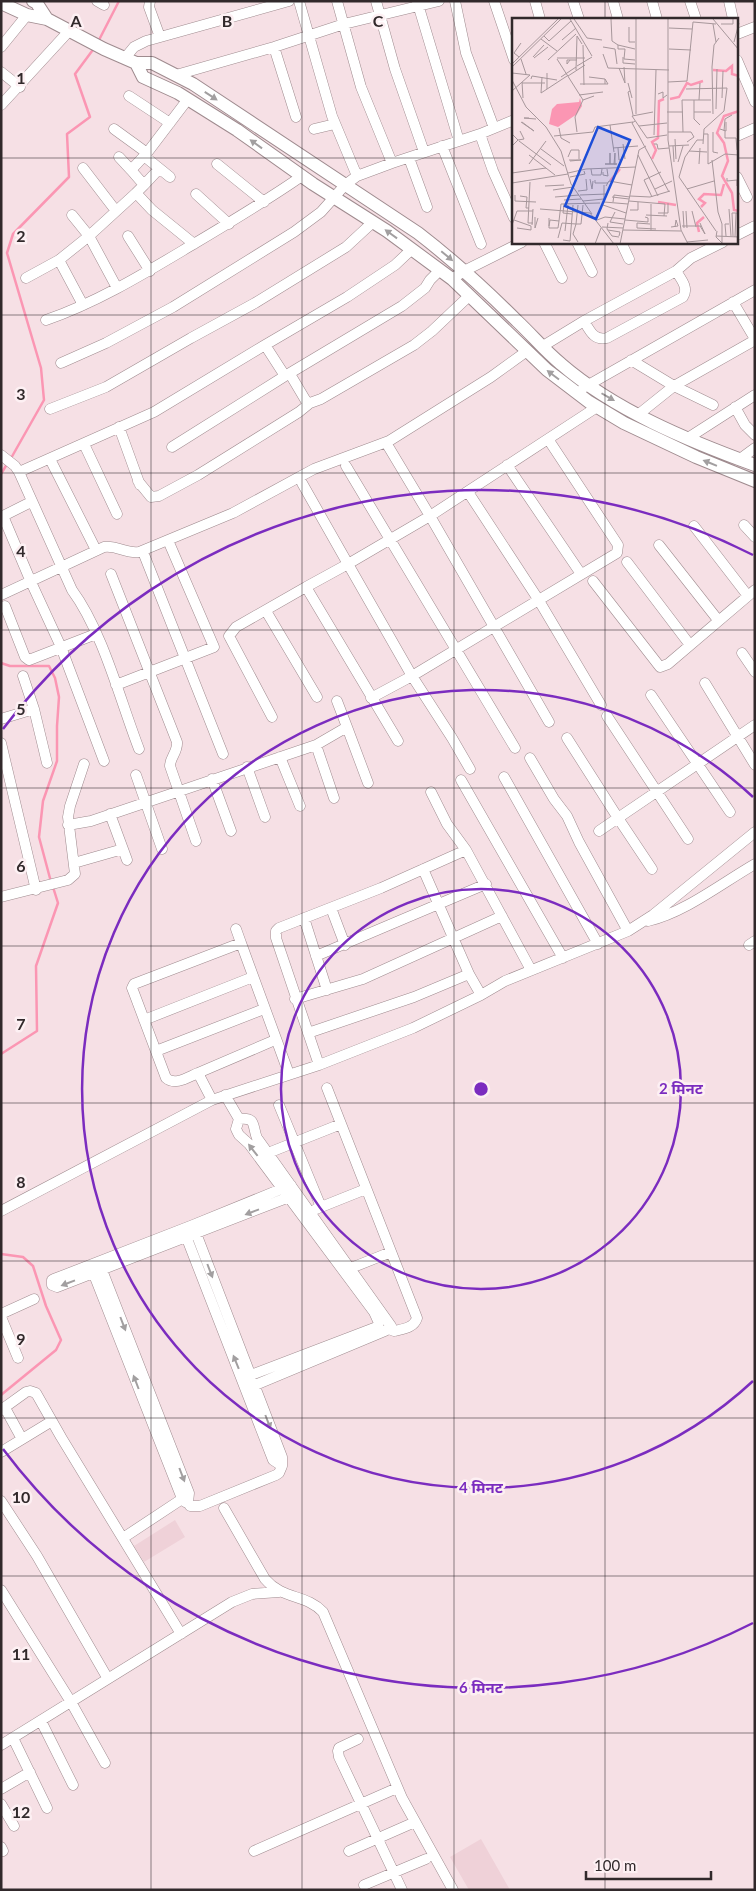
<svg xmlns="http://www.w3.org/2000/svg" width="756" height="1891" viewBox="0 0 756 1891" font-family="Lato,'Noto Sans Devanagari',sans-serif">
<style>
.built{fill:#efd1d8}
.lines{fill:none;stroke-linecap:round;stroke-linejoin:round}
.stream{stroke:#fb96b3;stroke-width:2.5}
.minor-casing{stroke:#9f8b8f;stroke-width:11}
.major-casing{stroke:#9f8b8f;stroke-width:14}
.minor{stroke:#fff;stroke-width:10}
.major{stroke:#fff;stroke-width:12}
.oneway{fill:#a29fa0}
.grid{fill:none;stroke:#31292b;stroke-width:1;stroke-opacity:0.55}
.ring{fill:none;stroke:#7b2cbf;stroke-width:2.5}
.inset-river{fill:none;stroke:#fb96b3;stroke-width:2.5}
.inset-road{fill:none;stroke:#a7979b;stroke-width:1}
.view{fill:#1d4ed8;fill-opacity:0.15;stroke:#1d4ed8;stroke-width:2.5}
.inset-edge{fill:none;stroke:#31292b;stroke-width:2.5}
.grid-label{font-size:16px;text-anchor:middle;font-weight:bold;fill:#31292b;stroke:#fdf0f3;stroke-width:5;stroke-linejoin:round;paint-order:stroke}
.centre{fill:#7b2cbf;stroke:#fdf0f3;stroke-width:2.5}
.ring-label{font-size:15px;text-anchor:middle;font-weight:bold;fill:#7b2cbf;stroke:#fdf0f3;stroke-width:5;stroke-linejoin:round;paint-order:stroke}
</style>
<rect width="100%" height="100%" fill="#f6e0e5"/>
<path class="built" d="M175,1520L185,1537L144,1562L134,1546Z
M481,1839L510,1890H469L450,1857Z"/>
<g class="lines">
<path class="stream" d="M99,40L119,1
M10,460L44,400L41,368L7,253L13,234L69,177L67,134L90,117L75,74L95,47
M1,474L7,464
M1,663L10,666H49L55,678L59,697L57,726V761L43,801L39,837L51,882
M1,1054L37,1031L36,966L58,903L53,887
M1,1254L23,1257L33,1266L46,1306L61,1340L56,1350L1,1395"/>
<defs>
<path id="minor" d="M97,1L104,5
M150,1L149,7L160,37
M299,1L332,116L357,176
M337,1L361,87L392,163
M376,1L395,69L424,152
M417,1L459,141
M455,1L466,53L494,128
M494,1L514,60
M535,1L540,19
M573,1L579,19
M613,1L618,19
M652,1L657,19
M690,1L696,19
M729,1L733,19
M737,34L755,27
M1,47L27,15
M274,47L296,117
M125,58L134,47L146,41L289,1
M737,60L755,102
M1,72L20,87
M176,75L274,47L344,24L439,1
M129,96L170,123
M1,105L69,31
M114,129L147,153L131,170L144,185L136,193L152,210L194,244
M314,129L335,124
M480,134L493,171L514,218
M737,136L755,128
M442,146L481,244
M147,153L188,99
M144,156L170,177
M119,157L131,170
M409,158L427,207
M217,164L264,202
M83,168L116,211
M737,177L747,197
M144,185L159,169
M196,194L229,224
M72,215L89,236L117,288
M737,235L755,226
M128,236L150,271
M544,242L562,278
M577,242L592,272
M621,242L629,259
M26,278L59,260
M452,279L464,271L522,242
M733,302L755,339
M83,305L59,260L89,236L136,193
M46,320C98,302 145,273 192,245C229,223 266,201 302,176
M584,321C590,331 594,341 607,338L683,297C689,288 681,279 676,271
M265,345L285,376
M543,346L584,321L676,271L691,258L723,242
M631,360L674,386L713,405
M61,363L106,343L173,307L294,232L321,212L345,185L357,176L392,163L480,134L514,120
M290,374L306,401L310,403L321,399L414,345L432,331L469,296
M583,388L755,290
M735,407L745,425L755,435
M50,409L106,387L191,338L255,303L346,247L373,222
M639,414L674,386L755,340
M119,427L140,485
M688,438L755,395
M84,444L117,514
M172,447L285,376L402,306L425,288L430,280L440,270
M1,455L15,466L19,472L72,590C103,632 120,700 139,749
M50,459L96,550
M740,459L755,448
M507,465L581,574
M346,466L515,748
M19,472L154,412L265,345L347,297L395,265L412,249
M138,481L151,497L159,496L198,475L299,412L310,403
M302,483L348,564L430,516L388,446
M468,492L538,599L601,705
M31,502L3,516L31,582L61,647L104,761
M744,525L755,537
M694,526L748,596
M659,545L718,620
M145,557L223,754
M627,562L690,645
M111,574L177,742C178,752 170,757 170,766L196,841
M593,581L660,667L668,664L755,590
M1,595L104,547C117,545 126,554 139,552L233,513L314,469L389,441L491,377L527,351
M5,606L25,657L29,660L96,634
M266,611L317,697
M742,653L755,672
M23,676L34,709L47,763
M705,683L755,765
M116,685L214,647L170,545
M651,695L730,812
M371,698L412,676L617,553L618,545L548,439
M337,701L347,727
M607,716L688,839
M272,717L229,636L236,627L306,587
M1,719L34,709
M549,722L430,516L597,407
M567,738L618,818L599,831
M398,741L306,587L348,564L412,676L452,738L470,769
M1,743L36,890
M316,745L334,798
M280,757L300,806
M530,758L554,799L567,816L579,842L628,931
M247,767L265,817
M136,775L162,849
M504,777L598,944
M212,779L231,831
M461,780L563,958
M431,792L447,824L466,850
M110,814L127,860
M68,825L91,821L316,745L347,727L368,783
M74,863L123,849
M423,869L469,974L481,995
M652,869L618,818L755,725
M1,897L68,880L75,874L68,817L70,806L84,764
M331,908L345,945
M304,918L327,990
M648,921C684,913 722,883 755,864
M236,929L241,943
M749,945L755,941
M316,956L486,884
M295,999L363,979L502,916
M144,1020L253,977
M308,1033L414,997L469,974
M156,1051L264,1009
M319,1065L276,938V931L279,928L381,888L466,850L531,970
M198,1073L275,1040
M327,1088L417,1318C414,1328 403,1329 394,1331L389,1329
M225,1095L239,1119
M212,1100L198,1073C188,1077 175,1086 166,1078L134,993L132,988L134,984L241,943L289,1074
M279,1105L321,1207
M239,1119C257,1117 252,1126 257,1138L391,1326L385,1331L248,1388
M239,1119L236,1129L239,1135L249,1144L374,1312L379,1323L377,1327L246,1377
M268,1153L341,1124
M291,1185L193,1225L54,1279L52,1280V1285L57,1287L297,1194
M316,1209L366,1189
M1,1211L212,1100L319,1065L413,1028L481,995L505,981L628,931L653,915L755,832
M184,1231L273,1460L282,1466V1457L194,1228
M91,1267L181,1496L185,1502L188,1503L189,1493L100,1265
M346,1270L391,1252
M1,1314L34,1299
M1,1317L18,1358
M5,1408L22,1439
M1,1410L26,1392L30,1391L36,1393L61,1437L181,1634
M1,1452L52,1421
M1,1501L37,1556L108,1679
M188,1503L190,1506H200L276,1475L279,1473L282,1466
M224,1508L265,1579C283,1600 306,1594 323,1612L402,1798L453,1890
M123,1538L182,1499
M1,1590L71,1702L105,1763
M41,1721L73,1785
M13,1738L47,1808
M358,1739L339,1748L338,1751L339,1757L402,1890
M1,1745L232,1602L252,1594L279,1592
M1,1789L30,1772
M1,1804L14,1826
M1,1847L3,1851
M254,1851L397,1788
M349,1851L415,1822
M364,1885L426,1859"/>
<path id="major" d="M33,1L36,2L47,19
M1,3L27,15L47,19L104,49L136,63H152L193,84L418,233C453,260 486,290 517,321C532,335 545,351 561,364C614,410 689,441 755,465
M136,63L143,77L178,93L237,130L313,184L387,231L452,279L547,370L589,402L624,423L696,457L755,481"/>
</defs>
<use href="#minor" class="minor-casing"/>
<use href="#major" class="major-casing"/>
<use href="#minor" class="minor"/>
<use href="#major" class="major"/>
</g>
<defs><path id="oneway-solid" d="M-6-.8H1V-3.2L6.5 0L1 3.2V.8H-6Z" transform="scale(1.25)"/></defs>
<g class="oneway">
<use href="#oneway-solid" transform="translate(211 96) rotate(33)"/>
<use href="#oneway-solid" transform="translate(256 144) rotate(-144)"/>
<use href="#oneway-solid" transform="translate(391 234) rotate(-144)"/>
<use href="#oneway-solid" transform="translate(447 256) rotate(40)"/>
<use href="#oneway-solid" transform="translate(553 375) rotate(-143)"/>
<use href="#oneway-solid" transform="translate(608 397) rotate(30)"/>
<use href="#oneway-solid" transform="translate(710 463) rotate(-158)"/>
<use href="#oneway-solid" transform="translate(253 1150) rotate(-128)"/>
<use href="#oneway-solid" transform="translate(252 1212) rotate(159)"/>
<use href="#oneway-solid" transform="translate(210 1271) rotate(69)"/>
<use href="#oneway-solid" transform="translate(68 1283) rotate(159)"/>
<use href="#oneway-solid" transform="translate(123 1324) rotate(69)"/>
<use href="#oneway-solid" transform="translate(236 1362) rotate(-112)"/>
<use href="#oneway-solid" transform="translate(136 1382) rotate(-111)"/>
<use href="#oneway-solid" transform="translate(268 1422) rotate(69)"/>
<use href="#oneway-solid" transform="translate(182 1475) rotate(69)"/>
</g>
<path class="grid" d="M151,1V1890M302,1V1890M454,1V1890M605,1V19M1,158H514M737,158H755M605,242V1890M1,315H755M1,473H755M1,630H755M1,788H755M1,946H755M1,1103H755M1,1261H755M1,1418H755M1,1576H755M1,1733H755"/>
<g class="ring">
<circle cx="481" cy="1089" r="200"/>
<path d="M753 1381A399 399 0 1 1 753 797"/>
<path d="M753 1623A599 599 0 0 1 3 1449M3 729A599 599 0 0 1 753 555"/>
</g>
<g transform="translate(512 18)">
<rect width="226" height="226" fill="#f6e0e5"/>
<path d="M68,80L70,88L65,96L46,109L37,106L40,91L45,86L67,84Z" fill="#fb96b3"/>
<path class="inset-river" d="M201,52L214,53L220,48V56L227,58M158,81L167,79L175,65L179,67L191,63M227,93L212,98L205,115L212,125L216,143L210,158L220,175L222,192L227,193M140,141L144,132L140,124L146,120L147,83L152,81M98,163L108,151M146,184L164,187M189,189L193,185L187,181L192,176L209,177L212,166M187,214L185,205L192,199"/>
<path class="inset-road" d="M58,1L80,38M62,1L75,20L90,22M99,1L100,23L106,27M156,1V122L169,212L176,226M201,1L227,32M201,6L204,24M209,6H221V1M117,9V24H123M157,10L180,11M32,18L37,23L59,3M29,21L45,33M50,22L64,10M222,24L227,5M71,27L72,67M91,29L103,31L105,46M123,31L106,27V31H113L112,41L123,42M157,31L179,32M91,36L96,50L157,52M7,39L2,35L9,25M21,39L32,27M111,39V45L123,46M22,40L36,29M45,40H73M9,41L14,56M45,41L71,82M36,42L64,16M58,42L55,46V42H65M0,46L46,1M65,48L80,39M0,49L49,1M107,50L113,65L112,49M64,52L65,18L70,26M0,55L18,57L0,73M35,55V71M56,58L73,47M49,59L64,49M77,59L93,61M19,61L20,58L45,62M0,62L14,89L34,109L49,133L59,166L80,196M175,63L181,4L204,6M10,64L11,80M156,64L175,63M10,65H33M116,65L120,80M68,66H96L93,61V66M174,71L215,70L212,93L192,111L191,126M118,73L116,74L121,97M29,75L55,58M29,75L30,59M146,76L151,74V80L155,77M67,77L91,74M210,80L211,53M182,82V101L188,107M187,82L188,65M204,91L205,51M141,94L120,98L135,120L155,117M155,94H171M182,94H199M124,96V1M201,96L200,49L202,27L207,20M17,100H12L24,101M123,103L120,105L157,174M9,104L22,113L10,104M98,107L102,134M127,108L155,105M47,110L49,120L58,125M208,111L214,113V104M212,113L213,101L220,97M213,113V120H224L225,132M65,114L63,99L71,82L82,78M156,114H179L182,119L175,124M171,114L170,82H199M201,114V134L206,135M0,116L6,122L0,128M192,116H196V146M142,117L144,52M42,118L81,114L83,109L121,104M163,121L164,141M6,122L12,121L8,113M191,122H185L173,139L167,159L204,213M7,123L39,147M111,126L113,141M142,126H145L146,131L157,130M157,128L177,127M161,128L162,144M101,130L126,128M106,130L107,142H110M29,131L52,148M177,133L195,134M17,137L43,157M126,137L146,178M56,139L59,132H67V141M57,142H69L58,143M200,142L206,194L210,206V225M166,144L171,128M17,146L34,123M93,146H105H93M98,146V135V146M102,146L103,135V147M187,146L188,130M196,146L213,136L227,137M79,151L80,157H89L90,151M91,154V157L96,158L95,151M0,155L34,150M56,155L74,151L124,149M58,159L73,156L72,153M215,160V163L225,162V168M78,161L80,171L81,163M83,162V165H96M18,164L16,205H21M0,165L56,156M92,167V184L116,186M33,168L52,167M94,168L97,163L120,167M143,171L160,163M175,171L202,163M41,172L61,169M66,173L75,172L74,161M3,177V183L24,184M68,177L95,176M8,178L15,179L14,190H17M118,178L138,179L158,173M43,179L67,177M100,179L117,181M140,179L132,162L149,154M52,182L69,181M71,183L92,181M117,183L153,186L152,198M101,184L102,177L118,179M52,186L51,195L60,196M139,186V213M91,187L114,195M28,191L78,195M217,191L219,218M118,192H126V184M171,193L172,210M174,193L175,210M180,193L184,209M103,194L98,204L111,206M78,195L102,226M146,195H156V185M134,197L155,198M23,199V210L26,200M37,200V210H46M2,202L19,208V212L5,210M85,202L93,199L113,201M113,202L136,204V200L133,199M47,203L49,186L88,185M96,205L95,211L100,218L107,219M138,206L125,205V210L144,211M0,207L5,193H21M20,207L21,191M37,208L38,202L47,203L46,210M170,208H189M188,208L193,216L188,205M90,209L111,210M159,209L166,208L164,202L163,209M96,212L108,214L107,218M111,212L169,213M53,213L56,187M205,213L204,219L211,226M204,218L227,219M214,218L213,206H217M221,218L220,195H227M223,219L224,195M46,220L50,205L64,206L66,187M51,222L58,223L61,187M66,224L61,216L64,206H69L71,187M175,224L196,222M83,226L89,210M108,226L127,132L134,128"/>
<path class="view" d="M86,109L118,122L84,201L53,188Z"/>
<rect width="226" height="226" class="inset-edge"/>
</g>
<g class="grid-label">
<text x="76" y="27">A</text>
<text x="227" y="27">B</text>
<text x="378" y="27">C</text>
<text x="21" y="84">1</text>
<text x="21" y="242">2</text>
<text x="21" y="400">3</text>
<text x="21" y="557">4</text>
<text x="21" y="715">5</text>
<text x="21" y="872">6</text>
<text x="21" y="1030">7</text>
<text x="21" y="1188">8</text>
<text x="21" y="1345">9</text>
<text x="21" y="1503">10</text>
<text x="21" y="1660">11</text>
<text x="21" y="1818">12</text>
</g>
<circle cx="481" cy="1089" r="8" class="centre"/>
<g class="ring-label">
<text x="681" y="1094">2 मिनट</text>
<text x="481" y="1493">4 मिनट</text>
<text x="481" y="1693">6 मिनट</text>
</g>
<rect width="756" height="1891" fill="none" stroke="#31292b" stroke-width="5"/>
<path d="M586 1871v8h125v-8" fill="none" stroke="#31292b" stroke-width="2.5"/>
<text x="594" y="1871" font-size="15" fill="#31292b" stroke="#fdf0f3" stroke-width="4" paint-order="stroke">100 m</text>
</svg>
